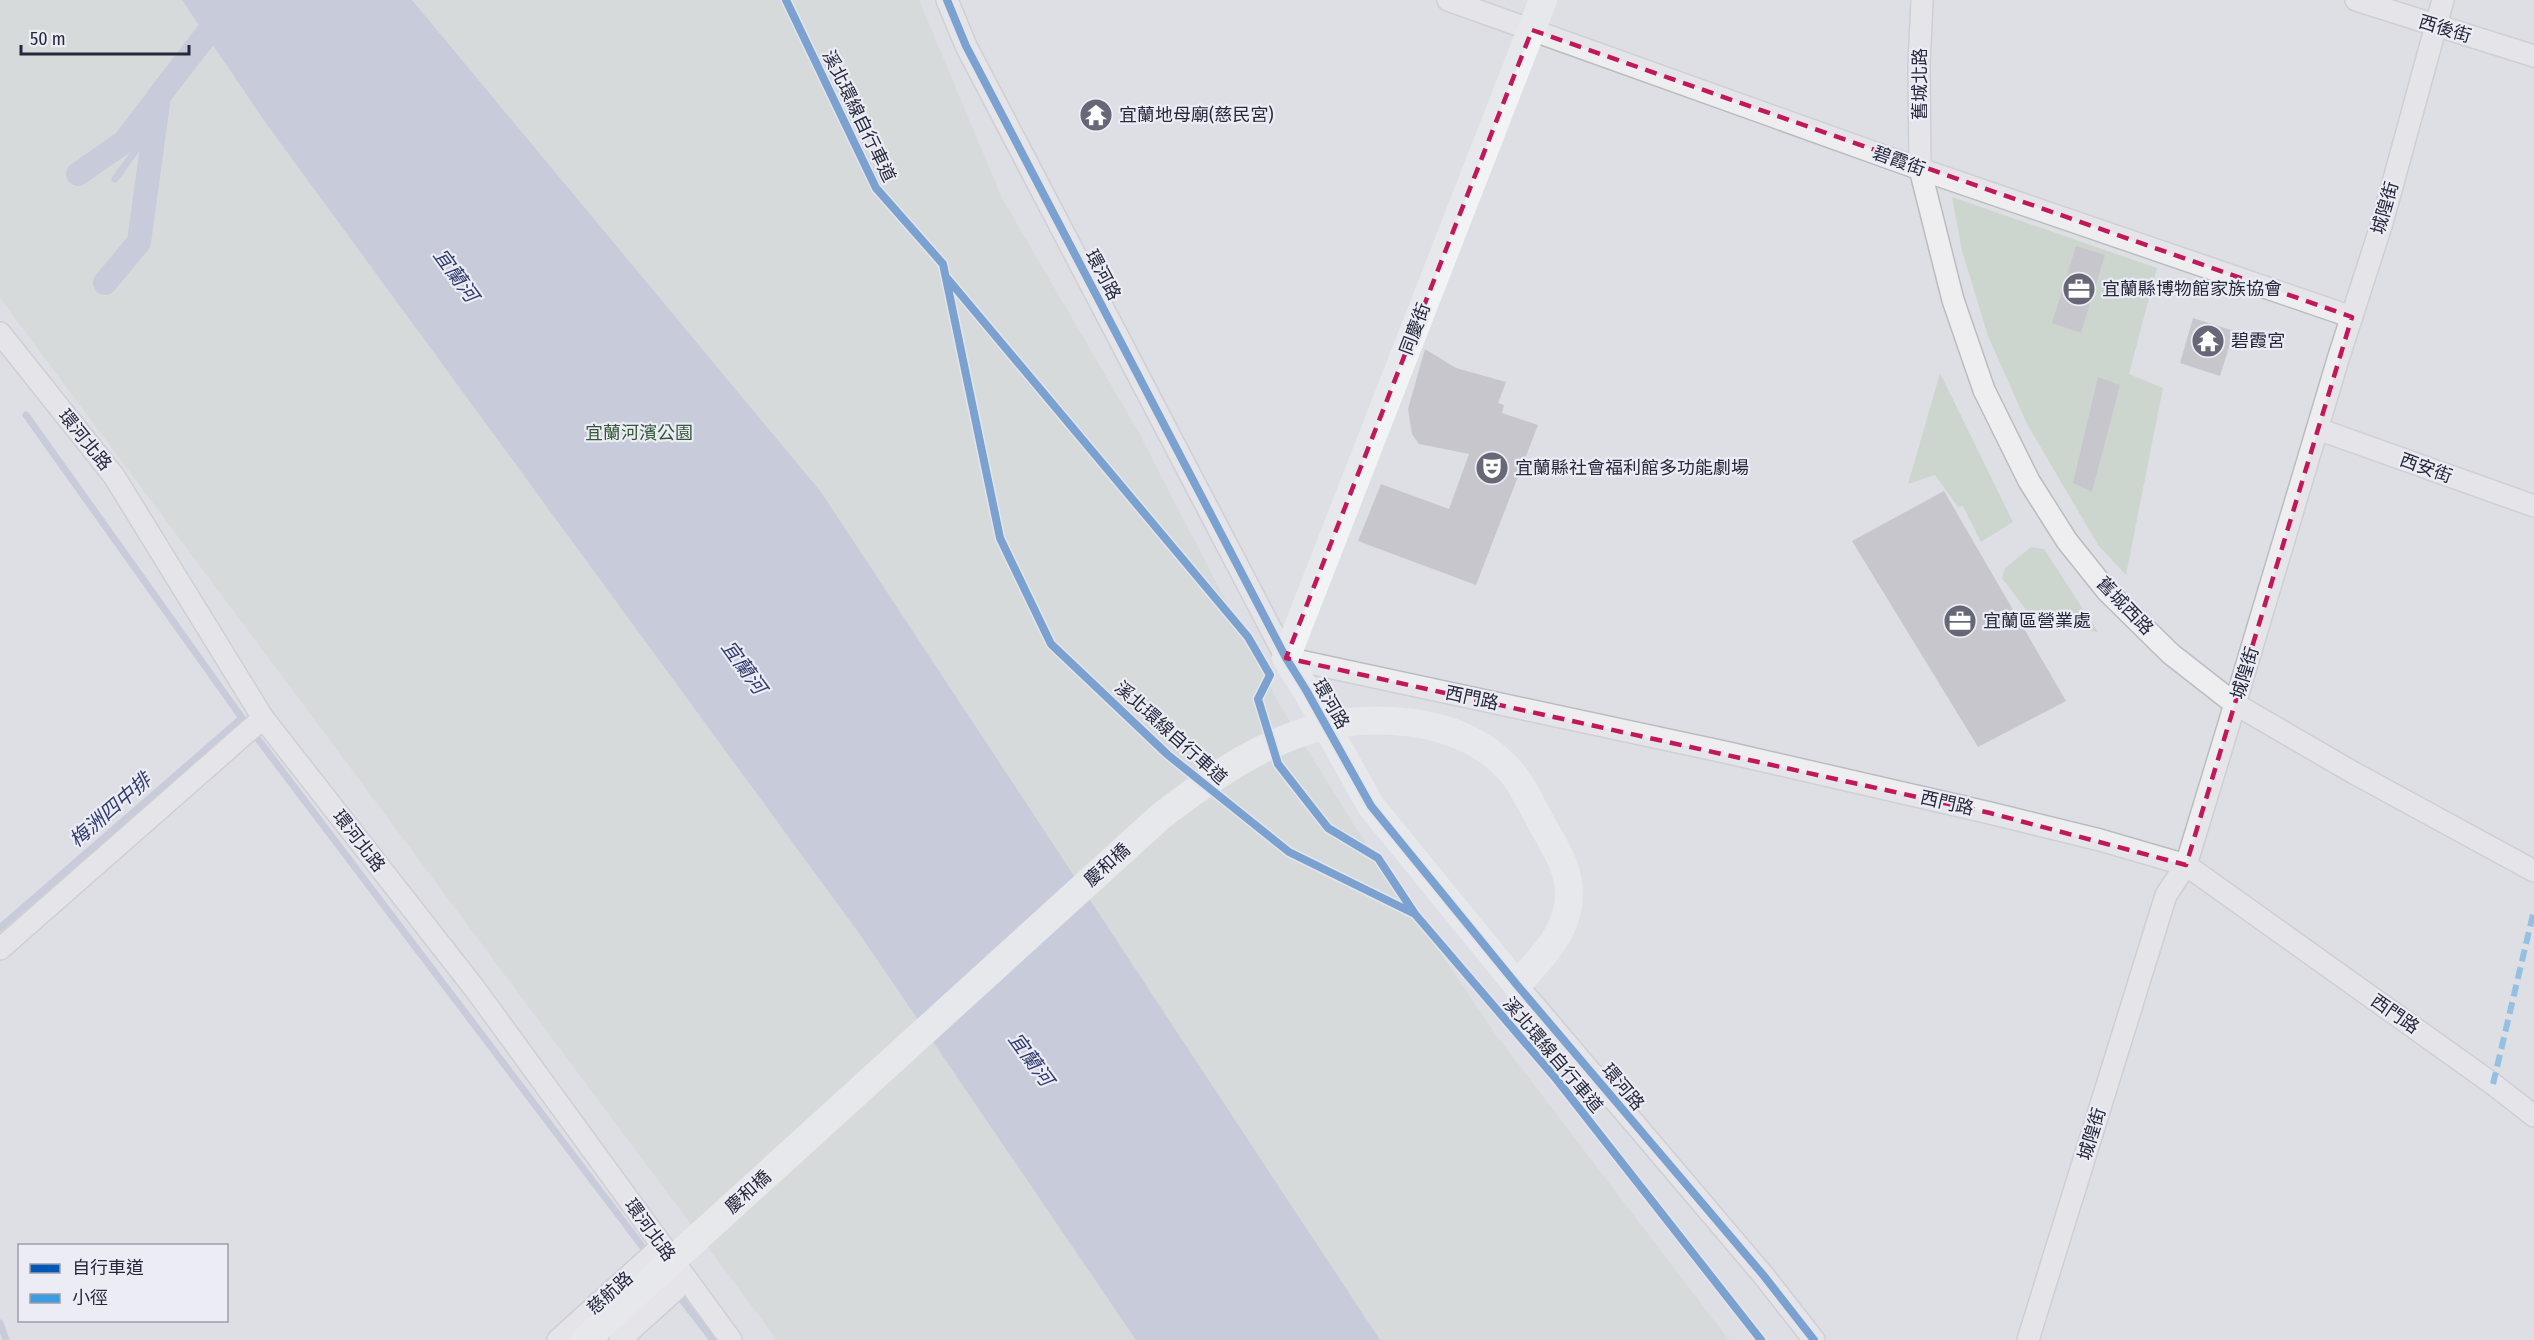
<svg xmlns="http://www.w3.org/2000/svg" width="2534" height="1340" viewBox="0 0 2534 1340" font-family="'Fira Sans Condensed','Noto Sans TC',sans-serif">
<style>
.green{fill:#ccd6cf}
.water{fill:#acb4ce}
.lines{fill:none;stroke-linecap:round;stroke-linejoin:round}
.stream{stroke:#acb4ce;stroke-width:7}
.canal{stroke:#acb4ce;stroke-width:24}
.building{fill:#c6c6cc}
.street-casing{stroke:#bbbcc0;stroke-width:24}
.street{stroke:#eeeef0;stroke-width:21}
.secondary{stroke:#f2f3f4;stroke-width:28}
.secondary-bridge{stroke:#f2f3f4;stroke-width:28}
.quiet{stroke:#3c9ce2;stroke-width:6;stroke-dasharray:12 6;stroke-linecap:butt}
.cycleway-casing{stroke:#ebecf4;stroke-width:11}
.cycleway{stroke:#0057b8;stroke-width:8}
.marked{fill:none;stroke:#c2185b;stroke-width:4.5;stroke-dasharray:12 8;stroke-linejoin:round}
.labels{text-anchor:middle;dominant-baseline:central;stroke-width:4.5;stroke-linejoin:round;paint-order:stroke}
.street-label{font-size:18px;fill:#26283c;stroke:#ebecf4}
.poi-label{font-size:18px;fill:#26283c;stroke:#ebecf4;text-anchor:start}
.park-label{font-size:18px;fill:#345737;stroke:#ebecf4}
.water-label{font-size:20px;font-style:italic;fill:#323c6e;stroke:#ebecf4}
</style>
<rect width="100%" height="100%" fill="#dedfe4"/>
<path class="green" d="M0,0H919L1002,198L1138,431L1278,702L1354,825L1497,1036L1729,1340H777L0,298Z
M1952,197L2157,268L2129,374L2163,388L2126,575L2098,545L2027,424L1988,336L1962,251Z
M1940,373L2013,522L1981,542L1963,506L1958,507L1935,475L1908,484Z
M2031,547L2044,549L2098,632L2037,624L2002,578L2005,568Z"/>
<path class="water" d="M182,0H412L821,492L1380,1340H1136L861,936L268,126Z"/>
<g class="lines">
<path class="stream" d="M115,179L136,150L159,96
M26,415L242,718L648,1254
M0,928L242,718
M676,1292L713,1340
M0,1323L6,1340"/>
<path class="canal" d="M78,174L124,142L158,98
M105,283L139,242L159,96L233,0"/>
</g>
<path class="building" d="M2076,246L2105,255L2081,333L2052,323Z
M2193,318L2234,331L2220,376L2180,363Z
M1425,349L1456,368L1506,382L1498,403L1504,405L1502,413L1538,425L1476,585L1358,541L1381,484L1449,509L1469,454L1419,444L1412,434L1408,409Z
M2098,377L2120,385L2092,492L2073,483Z
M1944,491L2066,701L1978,747L1852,541Z"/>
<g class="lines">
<defs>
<path id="street" d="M947,0L966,46L1286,658L1729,753L1990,813L2100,840L2186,865L2493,1084L2534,1116
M1448,0L1920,169L2352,317
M1922,0L1919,66L1920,169L1953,300L1984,390L2029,481L2067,541L2107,591L2171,654L2235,704L2354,773L2534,871
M2356,0L2534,56
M0,333L114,476L263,718L475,989L731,1340
M2318,429L2534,506
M0,949L263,718
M1517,985L1764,1276L1814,1340
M558,1340L662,1246
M620,1340L686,1280
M2028,1340L2166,895L2186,865L2235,704L2339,356L2382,223L2443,0"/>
</defs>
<use href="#street" class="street-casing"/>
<use href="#street" class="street"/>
<path class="secondary" d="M1517,985L1371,806L1306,690L1286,658L1543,0"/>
<path class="secondary-bridge" d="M585,1340L1161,816C1213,776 1274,733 1341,723C1403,715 1476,725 1516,778C1526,792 1534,810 1543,826C1558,852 1573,875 1568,906C1563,938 1538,961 1517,985"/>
<path class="quiet" d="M2493,1084L2534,910"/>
<defs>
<path id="cycleway" d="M786,0L876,188L943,264L1000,538L1051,644L1168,755L1289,852L1415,914L1557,1080L1761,1340
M947,0L966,46L1286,658L1306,690L1371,806L1517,985L1764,1276L1814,1340
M947,278L1248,637L1270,675L1258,699L1278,764L1328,828L1378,858L1415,914"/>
</defs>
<use href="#cycleway" class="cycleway-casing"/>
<use href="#cycleway" class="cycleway"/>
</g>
<path d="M0 0H2534V1340H0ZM1532,30L2352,317L2186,865L1990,813L1286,658Z" fill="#dedfe4" fill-opacity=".55" fill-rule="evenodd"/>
<path class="marked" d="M1532,30L2352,317L2186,865L1990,813L1286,658Z"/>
<defs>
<symbol id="temple-disc" viewBox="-11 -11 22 22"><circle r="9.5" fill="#666877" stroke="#ebecf4"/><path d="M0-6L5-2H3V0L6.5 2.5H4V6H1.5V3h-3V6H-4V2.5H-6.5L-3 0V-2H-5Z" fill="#fff"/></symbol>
<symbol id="office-disc" viewBox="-11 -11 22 22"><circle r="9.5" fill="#666877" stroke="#ebecf4"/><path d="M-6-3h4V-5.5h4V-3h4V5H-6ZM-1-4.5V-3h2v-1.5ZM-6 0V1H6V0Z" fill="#fff"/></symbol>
<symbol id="theatre-disc" viewBox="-11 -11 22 22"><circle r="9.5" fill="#666877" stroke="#ebecf4"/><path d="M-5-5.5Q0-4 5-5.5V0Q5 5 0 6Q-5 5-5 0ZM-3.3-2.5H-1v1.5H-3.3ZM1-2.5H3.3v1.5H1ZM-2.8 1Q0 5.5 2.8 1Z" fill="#fff"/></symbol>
</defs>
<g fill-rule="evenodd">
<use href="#temple-disc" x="1077" y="96" width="38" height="38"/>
<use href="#office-disc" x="2060" y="270" width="38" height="38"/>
<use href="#temple-disc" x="2189" y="322" width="38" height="38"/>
<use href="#theatre-disc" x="1473" y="449" width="38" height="38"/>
<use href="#office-disc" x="1941" y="602" width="38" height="38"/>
</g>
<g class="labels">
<g class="street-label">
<text transform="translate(2445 29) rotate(17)">西後街</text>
<text transform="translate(1920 84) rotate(-90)">舊城北路</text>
<text transform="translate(859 116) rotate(64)">溪北環線自行車道</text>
<text transform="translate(1899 161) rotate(20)">碧霞街</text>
<text transform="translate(2385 208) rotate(-74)">城隍街</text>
<text transform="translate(1103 275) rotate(62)">環河路</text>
<text transform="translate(1415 329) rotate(-69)">同慶街</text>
<text transform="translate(85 440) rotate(51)">環河北路</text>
<text transform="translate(2426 468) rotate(20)">西安街</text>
<text transform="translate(2125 606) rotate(46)">舊城西路</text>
<text transform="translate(2245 673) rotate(-73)">城隍街</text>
<text transform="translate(1472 698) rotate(12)">西門路</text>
<text transform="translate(1331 704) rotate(60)">環河路</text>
<text transform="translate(1171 733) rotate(42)">溪北環線自行車道</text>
<text transform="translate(1947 803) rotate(13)">西門路</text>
<text transform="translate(359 841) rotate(52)">環河北路</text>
<text transform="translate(1107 865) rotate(-42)">慶和橋</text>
<text transform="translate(2395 1014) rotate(35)">西門路</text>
<text transform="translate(1553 1055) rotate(50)">溪北環線自行車道</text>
<text transform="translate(1623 1087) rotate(50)">環河路</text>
<text transform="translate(2092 1134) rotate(-73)">城隍街</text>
<text transform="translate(748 1192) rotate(-42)">慶和橋</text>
<text transform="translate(650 1230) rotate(54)">環河北路</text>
<text transform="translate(610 1293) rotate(-42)">慈航路</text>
</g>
<g class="poi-label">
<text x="1119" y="115">宜蘭地母廟(慈民宮)</text>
<text x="2102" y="289">宜蘭縣博物館家族協會</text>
<text x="2231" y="341">碧霞宮</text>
<text x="1515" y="468">宜蘭縣社會福利館多功能劇場</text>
<text x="1983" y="621">宜蘭區營業處</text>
</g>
<g class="park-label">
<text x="639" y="433">宜蘭河濱公園</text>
</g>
<g class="water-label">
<text transform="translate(456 275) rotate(54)">宜蘭河</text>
<text transform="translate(744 667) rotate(54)">宜蘭河</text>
<text transform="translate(110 810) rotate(-41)">梅洲四中排</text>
<text transform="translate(1031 1059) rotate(54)">宜蘭河</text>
</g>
</g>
<rect x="18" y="1244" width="210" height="78" fill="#ebecf4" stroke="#9c9eaa" stroke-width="1.5"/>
<rect x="30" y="1264" width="30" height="9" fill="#0057b8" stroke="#9c9eaa" stroke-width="1.5"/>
<text x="72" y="1274" font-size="18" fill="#26283c">自行車道</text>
<rect x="30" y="1294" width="30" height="9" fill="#3c9ce2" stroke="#9c9eaa" stroke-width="1.5"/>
<text x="72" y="1304" font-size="18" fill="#26283c">小徑</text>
<path d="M21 45v9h168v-9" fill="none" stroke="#26283c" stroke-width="3"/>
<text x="30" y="45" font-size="18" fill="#26283c" stroke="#ebecf4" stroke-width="4.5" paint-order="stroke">50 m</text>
</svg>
